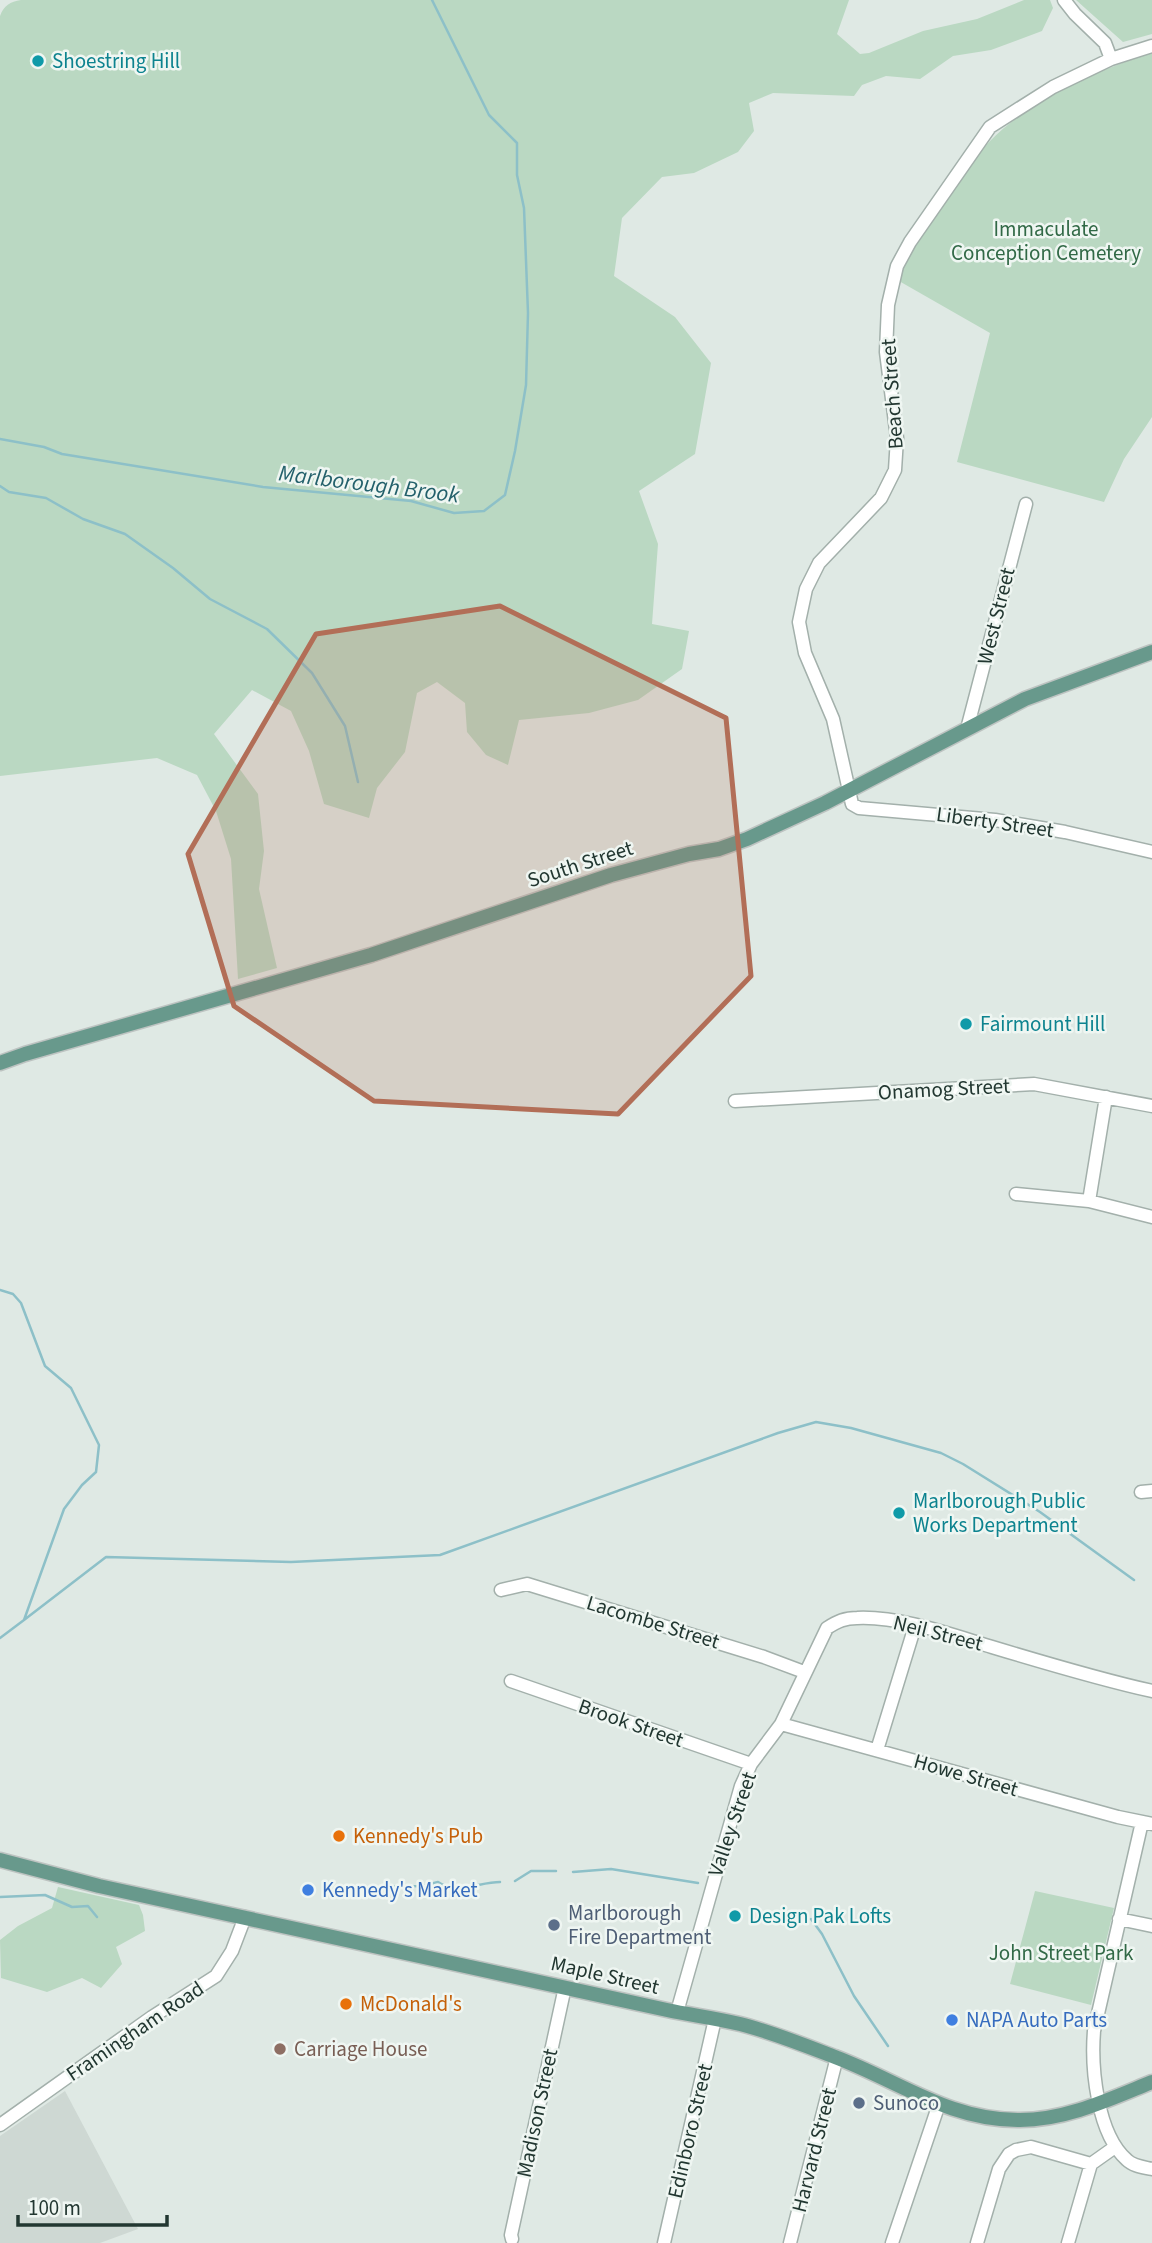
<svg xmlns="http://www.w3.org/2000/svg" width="1152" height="2243" viewBox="0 0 1152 2243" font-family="'Source Sans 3',sans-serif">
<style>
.built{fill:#ced8d3}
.green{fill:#bad8c2}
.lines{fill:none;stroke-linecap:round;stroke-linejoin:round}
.stream{stroke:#8dc0c8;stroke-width:2.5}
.minor-casing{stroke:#a3b0ab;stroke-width:15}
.major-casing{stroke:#bdc3c1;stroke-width:17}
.minor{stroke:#fff;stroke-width:12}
.major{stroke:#68998c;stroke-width:14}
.marked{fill:#b26e57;fill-opacity:0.2;stroke:#b26e57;stroke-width:5;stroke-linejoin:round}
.culture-dot{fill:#0f9aa8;stroke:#eff6f2;stroke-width:2.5}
.food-dot{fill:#e8710a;stroke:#eff6f2;stroke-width:2.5}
.shop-dot{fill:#3f7fe0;stroke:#eff6f2;stroke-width:2.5}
.service-dot{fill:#5c6f8a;stroke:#eff6f2;stroke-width:2.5}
.education-dot{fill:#8d6e63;stroke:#eff6f2;stroke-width:2.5}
.labels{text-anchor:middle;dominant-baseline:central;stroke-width:5;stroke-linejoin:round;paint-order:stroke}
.culture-label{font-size:21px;fill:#0d838f;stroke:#eff6f2;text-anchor:start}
.park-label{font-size:21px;fill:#316946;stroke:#eff6f2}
.street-label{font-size:21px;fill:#223731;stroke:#eff6f2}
.food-label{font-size:21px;fill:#c56008;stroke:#eff6f2;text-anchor:start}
.shop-label{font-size:21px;fill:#366cbe;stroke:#eff6f2;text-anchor:start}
.service-label{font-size:21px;fill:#4e5e75;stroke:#eff6f2;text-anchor:start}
.education-label{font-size:21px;fill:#785e54;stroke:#eff6f2;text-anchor:start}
.water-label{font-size:23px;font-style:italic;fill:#23606b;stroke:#eff6f2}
</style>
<rect width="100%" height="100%" fill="#dfe9e4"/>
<path class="built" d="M65,2091L138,2229L100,2243H0V2136Z"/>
<path class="green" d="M21,0H849L837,34L860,54L869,53L923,31L977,19L1024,0H1050L1053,8L1042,31L991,50L953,56L920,79L886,76L862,85L854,96L773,93L749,103L754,131L738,152L694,173L662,177L622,218L614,276L675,317L711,363L695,454L639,491L658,544L652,624L689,631L682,669L638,700L589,713L519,720L508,765L486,755L467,732L465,703L437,682L417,693L405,752L377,788L369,818L324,804L309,751L291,711L252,690L214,734L258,794L264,851L259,889L277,968L238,979L231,859L216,811L197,775L157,758L0,776V16C4,5 10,2 21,0Z
M1076,0H1152V34L1123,42Z
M1152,53V417L1124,459L1104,502L957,462L990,333L899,281C908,252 926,227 944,202C958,182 972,160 989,142C1030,100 1097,70 1152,53Z
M58,1887L139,1905L143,1915L145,1931L116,1947L122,1964L101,1988L82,1978L47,1992L1,1978L0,1940L18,1926L52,1908Z
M1035,1891L1114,1908L1091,2005L1010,1984Z"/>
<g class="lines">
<path class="stream" d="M0,439L44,447L62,454L263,487L411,501L454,513L484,511L505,495L515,451L526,385L528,313L524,208L517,175V143L489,115L432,0
M0,486L9,492L46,498L83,519L125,534L173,568L210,599L267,629L312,673L345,726L358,782
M0,1290L13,1294L21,1303L45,1366L71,1388L99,1445L96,1472L82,1485L64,1509L24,1620L0,1638
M24,1620L106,1557L291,1562L440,1555L778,1433L816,1422L851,1428L941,1453L963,1464L1040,1512L1134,1580
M573,1872L611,1869L698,1883
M515,1881L531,1871H556
M380,1887L422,1886L438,1882C456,1895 479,1882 500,1882
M0,1897L45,1895L72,1907L88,1906L97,1917
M811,1919L822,1934L854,1996L888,2046"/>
<defs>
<path id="minor" d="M1064,0L1075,14L1105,43L1111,59
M1152,46L1111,59L1053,87L990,127L910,242L897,266L888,305L886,352L897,438L895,470L881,498L819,563L806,589L799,622L805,653L833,719L852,804L859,808L995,820L1065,832L1152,852
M967,729L1026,504
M735,1101L1034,1084L1152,1106
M1016,1194L1089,1201L1152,1217
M1089,1201L1106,1097
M1141,1492L1152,1491
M501,1590L527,1584L764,1657L804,1672
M511,1681L751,1764
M781,1724L1118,1817L1152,1824
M877,1750L915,1626
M1142,1822L1094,2031C1091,2068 1097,2134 1127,2160C1133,2166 1143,2167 1152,2169
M1119,1919L1152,1926
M677,2012L741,1786L751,1764L781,1724L827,1628C838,1621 845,1618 857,1618C900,1616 952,1635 992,1647C1045,1663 1098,1679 1152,1691
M0,2125L152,2017L216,1976L232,1951L245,1917
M512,2239L511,2235L565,1987
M664,2243L715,2019
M790,2243L837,2057
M892,2243L939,2104
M977,2243L999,2169L1009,2154L1016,2150L1031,2147L1091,2164
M1068,2243L1091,2164L1115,2147"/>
<path id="major" d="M0,1063L25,1054L371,955L611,875L689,854L719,849L747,839L825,803L1025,699L1152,652
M0,1860L99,1886L667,2010C691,2015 715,2018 740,2024C772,2032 804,2045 835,2057C899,2081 950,2121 1020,2120C1066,2120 1110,2099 1152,2082"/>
</defs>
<use href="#minor" class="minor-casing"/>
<use href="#major" class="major-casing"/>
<use href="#minor" class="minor"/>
<use href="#major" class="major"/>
</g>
<path class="marked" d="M500,606L726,718L751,976L618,1114L374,1101L234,1006L188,854L316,634Z"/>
<g class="culture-dot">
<circle cx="38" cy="61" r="7"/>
<circle cx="966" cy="1024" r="7"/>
<circle cx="899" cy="1513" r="7"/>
<circle cx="735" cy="1916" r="7"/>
</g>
<g class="food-dot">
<circle cx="339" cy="1836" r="7"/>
<circle cx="346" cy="2004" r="7"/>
</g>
<g class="shop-dot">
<circle cx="308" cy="1890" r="7"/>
<circle cx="952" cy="2020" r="7"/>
</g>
<g class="service-dot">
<circle cx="554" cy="1925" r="7"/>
<circle cx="859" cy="2103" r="7"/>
</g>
<circle class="education-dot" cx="280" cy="2049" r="7"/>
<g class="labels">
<g class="culture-label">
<text x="52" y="61">Shoestring Hill</text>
<text x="980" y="1024">Fairmount Hill</text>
<text x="913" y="1501">Marlborough Public<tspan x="913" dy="24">Works Department</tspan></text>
<text x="749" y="1916">Design Pak Lofts</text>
</g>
<g class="park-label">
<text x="1046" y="229">Immaculate<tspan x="1046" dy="24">Conception Cemetery</tspan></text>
<text x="1061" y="1953">John Street Park</text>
</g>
<g class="street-label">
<text transform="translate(892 394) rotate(-94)">Beach Street</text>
<text transform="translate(996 616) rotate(-76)">West Street</text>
<text transform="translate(995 822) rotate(8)">Liberty Street</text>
<text transform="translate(580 864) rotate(-18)">South Street</text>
<text transform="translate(944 1089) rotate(-3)">Onamog Street</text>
<text transform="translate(653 1622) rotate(17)">Lacombe Street</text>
<text transform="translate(938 1633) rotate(14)">Neil Street</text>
<text transform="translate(631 1723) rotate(19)">Brook Street</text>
<text transform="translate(966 1775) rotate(16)">Howe Street</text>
<text transform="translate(732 1824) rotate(-71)">Valley Street</text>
<text transform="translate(605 1975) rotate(13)">Maple Street</text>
<text transform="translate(135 2031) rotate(-34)">Framingham Road</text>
<text transform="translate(537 2113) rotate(-78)">Madison Street</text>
<text transform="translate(690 2131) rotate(-77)">Edinboro Street</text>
<text transform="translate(814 2150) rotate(-76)">Harvard Street</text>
</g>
<g class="food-label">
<text x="353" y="1836">Kennedy's Pub</text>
<text x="360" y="2004">McDonald's</text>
</g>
<g class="shop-label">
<text x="322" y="1890">Kennedy's Market</text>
<text x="966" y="2020">NAPA Auto Parts</text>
</g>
<g class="service-label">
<text x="568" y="1913">Marlborough<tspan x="568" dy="24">Fire Department</tspan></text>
<text x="873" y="2103">Sunoco</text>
</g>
<g class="education-label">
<text x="294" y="2049">Carriage House</text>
</g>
<g class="water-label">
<text transform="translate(369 484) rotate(7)">Marlborough Brook</text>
</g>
</g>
<path d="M18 2215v10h149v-10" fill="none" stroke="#223731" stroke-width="3.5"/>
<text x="28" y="2215" font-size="21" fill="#223731" stroke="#eff6f2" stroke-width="5" paint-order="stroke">100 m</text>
</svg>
